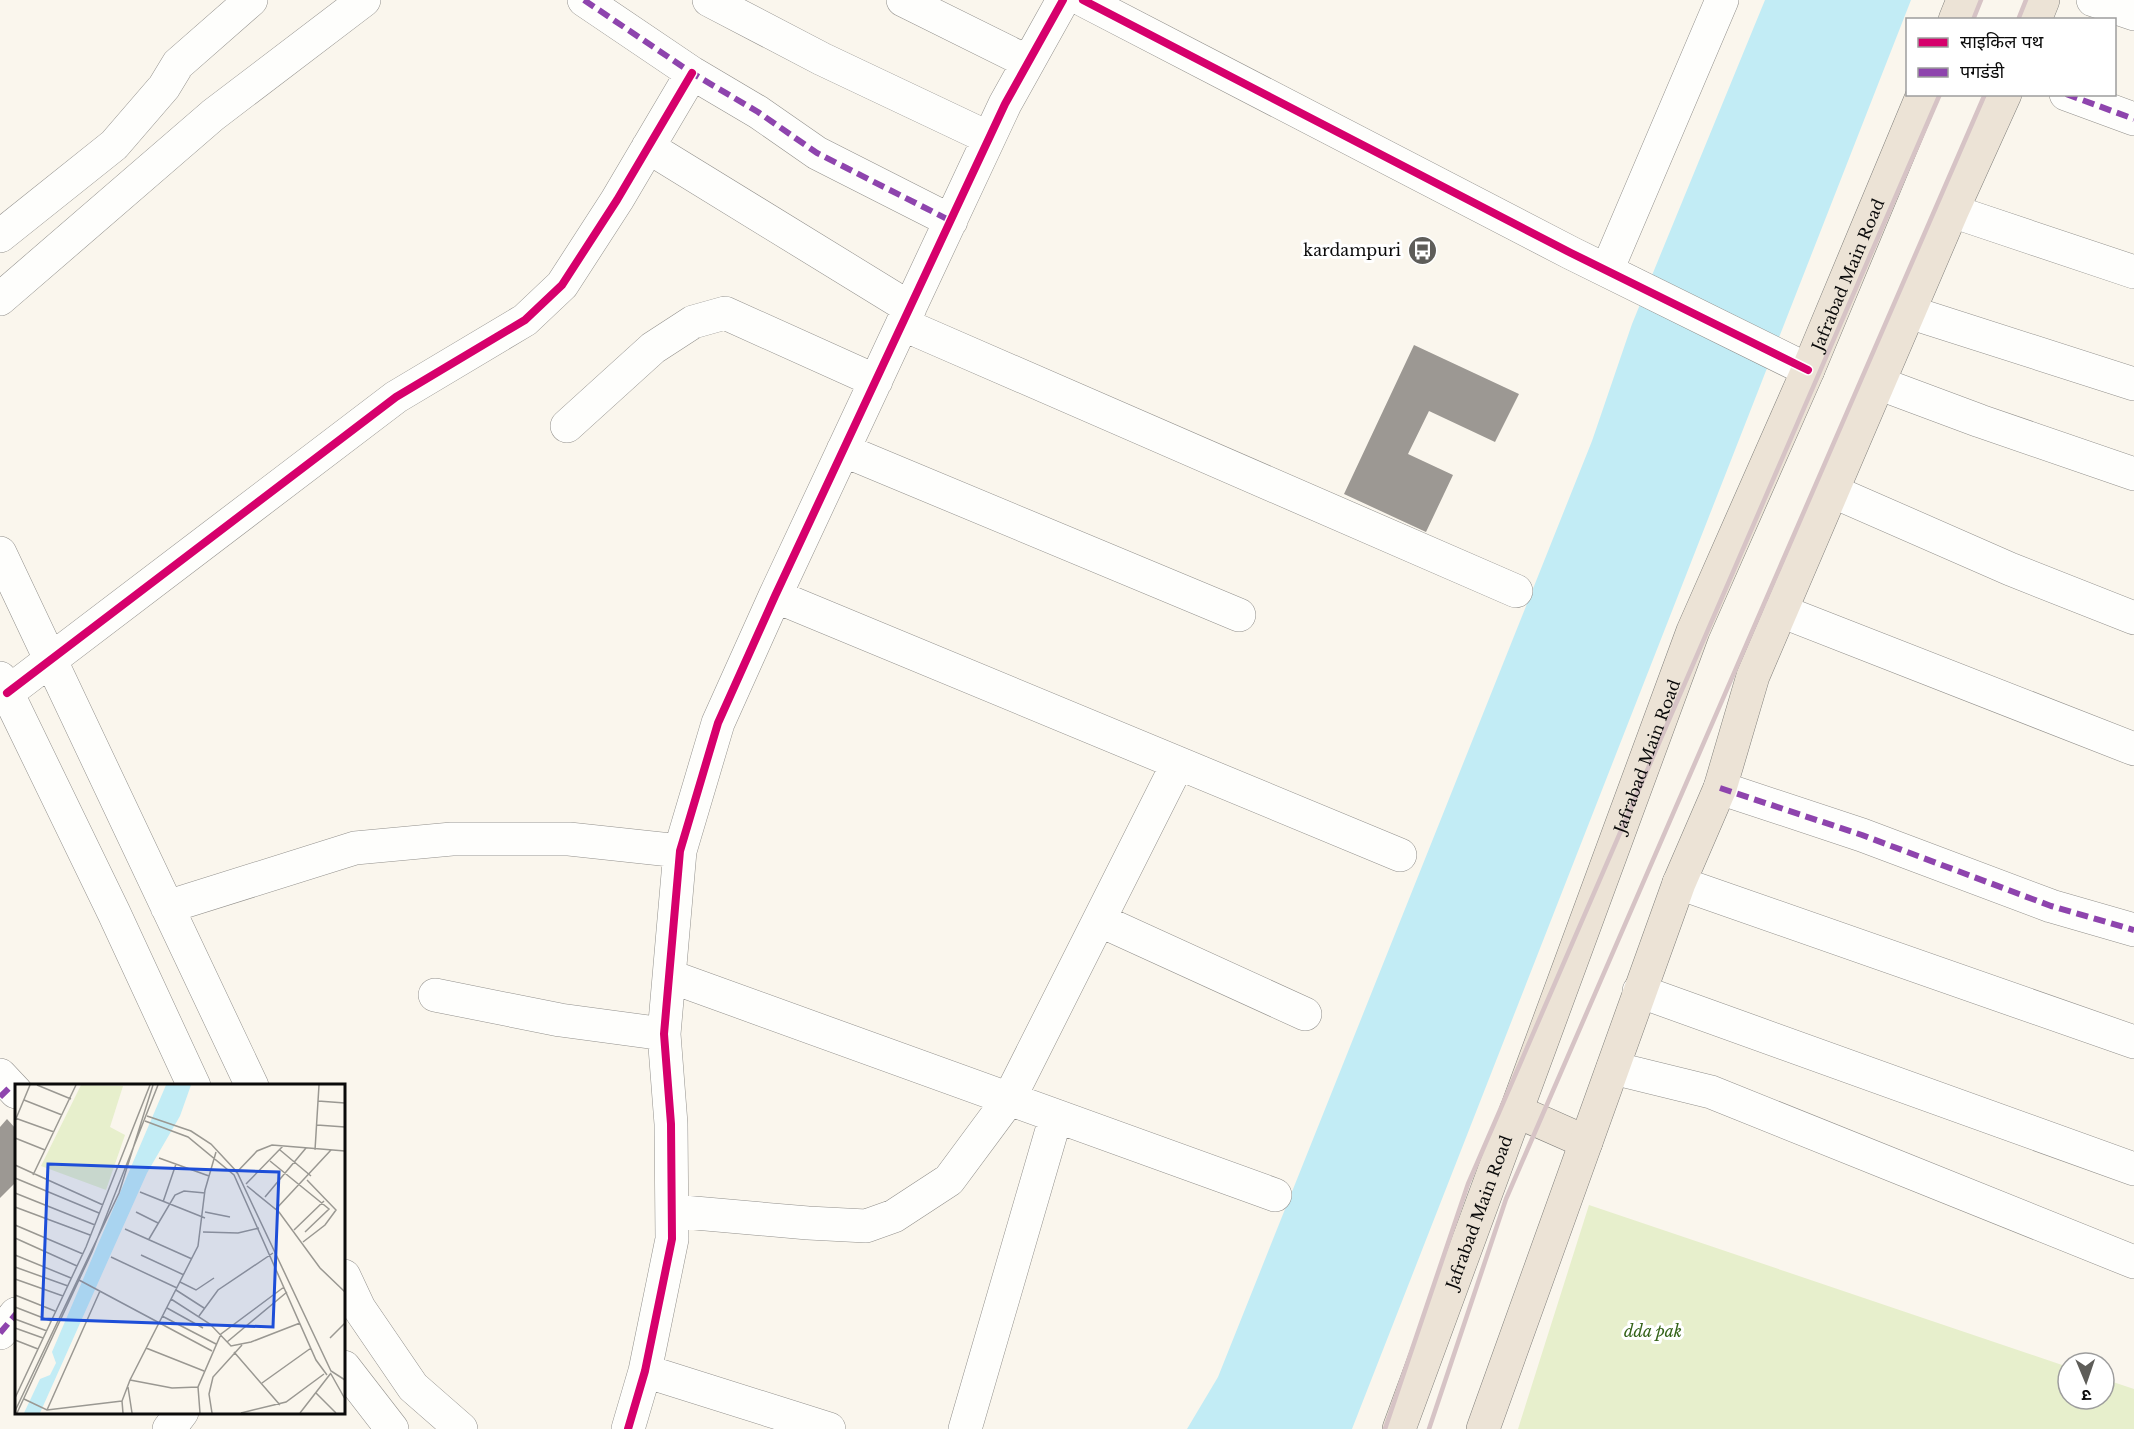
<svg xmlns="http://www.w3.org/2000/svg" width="2134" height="1429" viewBox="0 0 2134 1429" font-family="'Libre Baskerville','Noto Sans Devanagari',serif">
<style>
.green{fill:#e7efcc}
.water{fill:#c2ecf5}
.building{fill:#9c9893}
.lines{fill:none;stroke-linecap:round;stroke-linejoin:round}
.minor-casing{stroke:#92908c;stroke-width:34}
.major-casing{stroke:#7f7e7a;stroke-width:34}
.minor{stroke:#fefefc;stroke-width:33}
.major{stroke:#ece3d6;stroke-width:33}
.rail{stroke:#d6c3c5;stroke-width:4.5}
.quiet{stroke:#8e44ad;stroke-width:6;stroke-dasharray:12 6;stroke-linecap:butt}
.cycleway-casing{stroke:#fff;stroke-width:11}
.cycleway{stroke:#d6006c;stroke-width:8}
.labels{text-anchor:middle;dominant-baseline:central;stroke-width:6;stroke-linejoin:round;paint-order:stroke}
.poi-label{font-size:16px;fill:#0a0a0a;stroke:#fff;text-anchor:end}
.street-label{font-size:16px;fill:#0a0a0a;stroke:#fff}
.park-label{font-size:16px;font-style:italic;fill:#346319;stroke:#fff}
.inset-road{fill:none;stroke:#9a9892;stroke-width:1.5}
.view{fill:#1d4ed8;fill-opacity:0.15;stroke:#1d4ed8;stroke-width:3}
.inset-edge{fill:none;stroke:#0a0a0a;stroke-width:3}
</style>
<rect width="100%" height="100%" fill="#faf6ed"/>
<path class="green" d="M1589,1205L2068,1367V1399H2104V1379L2134,1389V1429H1518Z"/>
<path class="water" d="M1765,0H1911L1352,1429H1187L1218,1377L1592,441L1632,324Z"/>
<path class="building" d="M1414,345L1519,394L1495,442L1429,411L1408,454L1453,475L1426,532L1344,494Z
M7,1119L16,1129V1182L0,1198V1127Z"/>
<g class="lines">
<defs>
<path id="minor" d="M584,0L692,73L758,112L817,153L951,221
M709,0L822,59L989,138
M903,0L1028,62
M1083,0L1571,253L1808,370
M2093,0L2134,14
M2066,94L2134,119
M648,147L910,308
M1952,211L2134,272
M0,236L114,145L164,87L178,64L251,0
M1607,270L1722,0
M0,299L213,115L364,0
M1909,312L2134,384
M902,324L1516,591
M1878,383L1980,421L2134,474
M567,426L653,348L693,322L725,313L876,381
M843,450L1239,615
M1832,491L2010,569L2134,618
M0,553L252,1086
M775,596L1400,855
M1781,611L2134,749
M0,678L114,913L194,1086
M7,693L396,397L525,320L562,285L617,200L692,73
M1720,788L1862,835L2051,906L2134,930
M1679,883L2134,1042
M167,907L355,848L452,839H569L680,851
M1099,920L1305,1014
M669,976L1275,1195
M1639,991L2134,1169
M435,995L560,1020L664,1034
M1613,1068L1711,1092L2134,1262
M0,1075L16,1092
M672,1211L808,1223L866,1226L894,1216L949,1180L1009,1099L1178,763
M344,1276L359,1308L413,1387L461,1429
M0,1333L16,1314
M344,1367L392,1429
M645,1371L829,1429
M169,1429L182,1412
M628,1429L645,1371L672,1239L671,1124L664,1034L680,851L718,723L775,596L1005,104L1063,0
M965,1429L1056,1116"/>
<g id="major">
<path d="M1955,20L1963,0"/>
<path d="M2035,20L2043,0"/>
<path d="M1516,1111L1586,1142"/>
<path id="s1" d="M1399,1429L1693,631L1808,370L1923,94"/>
<path d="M1483,1429L1679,883L1720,788L1753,676L1952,211L2005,94"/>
</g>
</defs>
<use href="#minor" class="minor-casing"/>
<use href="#major" class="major-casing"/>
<use href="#minor" class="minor"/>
<use href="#major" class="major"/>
<path class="rail" d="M1973,20L1981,0
M2018,20L2026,0
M1385,1429L1468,1184L1940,94
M1429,1429L1506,1199L1985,94"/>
<path class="quiet" d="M584,0L692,73L758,112L817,153L951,221
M2066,94L2134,119
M1720,788L1862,835L2051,906L2134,930
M0,1097L11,1086
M0,1333L16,1314"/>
<defs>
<path id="cycleway" d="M1083,0L1571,253L1808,370
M7,693L396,397L525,320L562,285L617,200L692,73
M628,1429L645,1371L672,1239L671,1124L664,1034L680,851L718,723L775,596L1005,104L1063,0"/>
</defs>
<use href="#cycleway" class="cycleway-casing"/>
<use href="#cycleway" class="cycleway"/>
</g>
<defs>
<symbol id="bus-disc" viewBox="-11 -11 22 22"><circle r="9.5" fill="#5e5d59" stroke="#fff"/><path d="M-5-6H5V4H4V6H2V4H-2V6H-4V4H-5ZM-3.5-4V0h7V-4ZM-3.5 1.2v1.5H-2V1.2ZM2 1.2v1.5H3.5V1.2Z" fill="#fff"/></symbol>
</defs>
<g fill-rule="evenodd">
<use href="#bus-disc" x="1406" y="234" width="33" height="33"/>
</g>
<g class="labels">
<g class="poi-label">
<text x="1401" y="250">kardampuri</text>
</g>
<g class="street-label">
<text stroke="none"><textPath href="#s1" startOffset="1239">Jafrabad Main Road</textPath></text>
<text stroke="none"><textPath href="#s1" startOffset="717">Jafrabad Main Road</textPath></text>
<text stroke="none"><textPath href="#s1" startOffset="231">Jafrabad Main Road</textPath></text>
</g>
<g class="park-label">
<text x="1653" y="1331">dda pak</text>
</g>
</g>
<g transform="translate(15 1084)">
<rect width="330" height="330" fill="#faf6ed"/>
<path d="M66,1L108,2L95,43L110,51L91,106L26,82Z" fill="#e7efcc"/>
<path d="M151,1H176L165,32L132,89L25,329H9L25,295L35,291L41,279L37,268Z" fill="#c2ecf5"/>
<path class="inset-road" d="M22,1L56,15M9,16L47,31M303,17L330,19M132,32L176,47L196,60L222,88L316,287L330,296M0,34L39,48M0,37L15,1M130,37L173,53L219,91L301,276L312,291M302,41L330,43M0,54L30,66M265,66L296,92M300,66L304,1M144,74L194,92M255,77L314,125L290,148M0,81L88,121M221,89L242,67L257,61L330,67M18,91L61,1M0,94L84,129M231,100L268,62M232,102L264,128L305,184L330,208M125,108L190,134M0,109L80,141M250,113L291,64M148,118L161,80M0,123L75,151M261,125L316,66M121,128L143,139M190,128L215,133M0,141L68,170M110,145L177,175M279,146L309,117M188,148L223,149L244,144M0,154L62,182M134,155L160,111L169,107L190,109M288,158L310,141L321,126L292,96M0,171L56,194M126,171L169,191M96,173L162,204M0,183L53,202M0,195L48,212M64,196L197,267M165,198L181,206L199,194M161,206L189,224M0,211L40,227M156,215L195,240L216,262L236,258L285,239M0,223L36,237M152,224L188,244M147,232L201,260M184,232L203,206L258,169M0,235L32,247M0,244L28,254M315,254L330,239M0,256L23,265M212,258L272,208M131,264L189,287M219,268L265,321M316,290L330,315M115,296L157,304L183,303M247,299L296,264M113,303L117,329M301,309L321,329M0,314L71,163L135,1M9,315L32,326L107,317M32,326L85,207M0,327L104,109L138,1M2,329L77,168L143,1M108,329L107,317L115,296L183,162L190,106L201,68M185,329L183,303L206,250L269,203M197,329L194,310L198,293L227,261M226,329L271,318L309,290M285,329L316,289"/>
<path class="view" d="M33,80L264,88L258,243L27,235Z"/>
<rect width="330" height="330" class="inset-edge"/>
</g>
<rect x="1906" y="18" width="210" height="78" fill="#ffffff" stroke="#9d9d9d" stroke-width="1.5"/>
<rect x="1918" y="38" width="30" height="9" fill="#d6006c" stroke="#9d9d9d" stroke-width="1.5"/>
<text x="1960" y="48" font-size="18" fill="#0a0a0a">साइकिल पथ</text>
<rect x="1918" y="68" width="30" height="9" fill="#8e44ad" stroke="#9d9d9d" stroke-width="1.5"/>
<text x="1960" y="78" font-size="18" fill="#0a0a0a">पगडंडी</text>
<g transform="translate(2086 1381) rotate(178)"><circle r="28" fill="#ffffff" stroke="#9d9d9d" stroke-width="1.5"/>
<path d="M0-4.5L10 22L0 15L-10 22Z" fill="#5e5d59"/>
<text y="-9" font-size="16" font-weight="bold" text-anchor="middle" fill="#0a0a0a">उ</text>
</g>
</svg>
